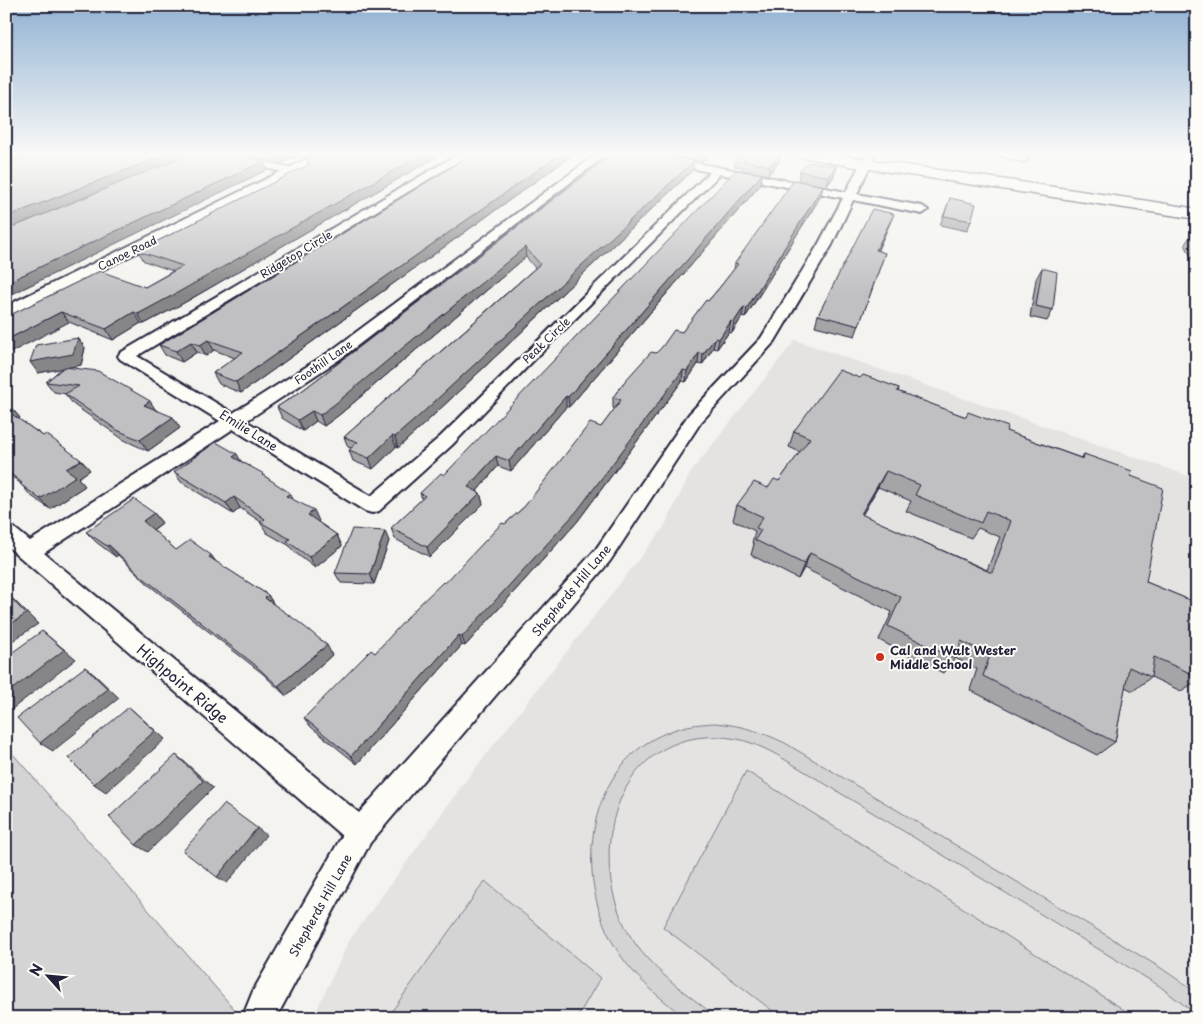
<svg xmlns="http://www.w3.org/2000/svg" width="1203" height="1024" viewBox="0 0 1203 1024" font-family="'Playpen Sans',sans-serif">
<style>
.built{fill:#e4e3e2}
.green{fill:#d5d4d5;stroke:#7c7b88}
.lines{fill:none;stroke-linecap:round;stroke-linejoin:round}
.minor-casing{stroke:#22223b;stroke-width:4}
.tertiary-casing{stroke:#22223b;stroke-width:4}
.secondary-casing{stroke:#22223b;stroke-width:3}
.minor{fill:#fdfcf7;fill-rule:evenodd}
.tertiary{fill:#fdfcf7;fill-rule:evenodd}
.secondary{fill:#fdfcf7;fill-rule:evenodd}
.wall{fill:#a5a4a7;stroke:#22223b;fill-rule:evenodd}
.shaded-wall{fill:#868688;stroke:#22223b}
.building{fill:#c0bfc2;stroke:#22223b;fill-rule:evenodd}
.poi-dot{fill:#c8321e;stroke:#fdfcf7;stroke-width:2}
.labels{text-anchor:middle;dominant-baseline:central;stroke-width:4;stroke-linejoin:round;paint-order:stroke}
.far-street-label{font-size:11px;fill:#22223b;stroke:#fdfcf7}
.street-label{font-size:12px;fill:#22223b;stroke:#fdfcf7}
.poi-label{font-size:12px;font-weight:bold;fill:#22223b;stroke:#fdfcf7;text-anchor:start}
.near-street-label{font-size:15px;fill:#22223b;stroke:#fdfcf7}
</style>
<rect width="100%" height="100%" fill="#f4f3ef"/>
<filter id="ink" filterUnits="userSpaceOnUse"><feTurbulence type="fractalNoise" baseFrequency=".02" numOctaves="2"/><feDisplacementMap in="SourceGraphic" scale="10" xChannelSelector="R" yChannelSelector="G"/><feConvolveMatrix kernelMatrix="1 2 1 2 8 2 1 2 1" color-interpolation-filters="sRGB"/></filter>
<g filter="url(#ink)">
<path class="built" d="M795,340L1197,479V1018H313L349,941L461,787L664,527L691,472Z"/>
<path class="green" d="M715,723C741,725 762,732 785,743L1161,968L1197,993V1015L1158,985L779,756C766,749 752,742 737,739C623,718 581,846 628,932C648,968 686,993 718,1018H685C658,996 631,975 614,945C573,875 586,761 671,731C685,725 700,724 715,723Z
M6,746L242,1018H6Z
M746,771L1137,1018H782L663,927Z
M485,881L600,978L577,1018H387Z"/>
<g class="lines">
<defs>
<path id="minor" d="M213,153H229L295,169L297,171L291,174L214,155Z
M460,153H472L137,356L233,413L328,353L598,153H609L340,359L246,421L371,496L440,437L710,172L631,156L626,153H645L846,192L866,153H876L857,194L922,206L928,210L922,214L853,200L832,245L775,341L701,422L610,561L370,843L276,1018H242L253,991L342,836L6,545V525L13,527L30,541L220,421L120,359L118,356L120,353ZM720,174L843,198L818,245L761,338L689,414L596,549L359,813L44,553L233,429L365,511L372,513L379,511L452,445L527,367Z
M992,153H1010L1029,159L1024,162Z"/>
<path id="tertiary" d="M319,153H336L6,318V306Z"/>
<path id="secondary" d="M794,153H825L1148,201L1197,209V219L850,166L801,157Z"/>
</defs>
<use href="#minor" class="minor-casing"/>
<use href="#tertiary" class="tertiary-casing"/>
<use href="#secondary" class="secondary-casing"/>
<use href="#minor" class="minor"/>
<use href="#tertiary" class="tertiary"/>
<use href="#secondary" class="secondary"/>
</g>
<path class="wall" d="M235,153H316L305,158L302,153L281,164Z
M443,153L182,304L144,324L141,323L113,340L69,322L6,317L145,287L173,271L144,261L138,251L309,165L307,159Z
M474,153H575L241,393L219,384L213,373L235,358L214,350L206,356L197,352L182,362L165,355L159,345L434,178Z
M614,153L694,161L693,170L422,426L398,448L396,447L373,469L353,461L349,450L351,448L348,447L344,437L535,268L526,257L339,415L324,426L316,421L303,431L282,418L277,407L303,390Z
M653,153H711L702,162Z
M781,153L779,162L768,175L743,170V167L734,166L736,156Z
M836,166L834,176L827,186L798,181L800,171Z
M761,184L569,407H566L511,471L498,466L477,491L480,493L483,504L430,557L395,539L391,528L422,499L420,493L444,475Z
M821,196L745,318L742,317L732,333L729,332L717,349L713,348L702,365L698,364L686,382L682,381L577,522L465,646L462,645L357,764L311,727L304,718L375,653L505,524L524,507L601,427L615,409L613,408V397L656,353L682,332L720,287L734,269L735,263Z
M950,198L971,221L967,231L940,225Z
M890,223L877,251L885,253L855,336L815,326L818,315Z
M1195,229H1197V268H1196L1185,244Z
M1042,268L1053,310L1047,321L1030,317L1036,279Z
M78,338L85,348L81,365L68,367L156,410L180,428L148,451L124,440L74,405L65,394H66L54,392L46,382L62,368L38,373Z
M860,378L899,388L898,392L966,417L1081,458L1084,454L1131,476L1146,582L1197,603V681L1181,691L1151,677L1133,691L1125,687L1115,742L1097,755L970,690L977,669L955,658L943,673L879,640L892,612L804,568L798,579L751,555L754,544L752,543L755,531L733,520L737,505L779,481L800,452L789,447L794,431ZM878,487L911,501L906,511L971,538L978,528L1000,537L987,570L862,515Z
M6,404L11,407L20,418L19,419L43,436L81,460L90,470L78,478L85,486L50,509L30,495L21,484L6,472Z
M241,461L266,477L319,521L318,522L337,535L342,546L315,568L293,551L290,546L267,533L260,522H261L240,508L233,514L181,482L174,472Z
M154,513L162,523L153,530L176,550L211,555L216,562L268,595L274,605L332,655L286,696L262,673L150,586L118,555L116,557L96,542L86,532Z
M389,541L374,584L341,583L335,573Z"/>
<path class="shaded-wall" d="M11,153H39L6,166V154Z
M169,153H186L187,156L6,230V217Z
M281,153H302L281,164L277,154Z
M303,153H316L305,158Z
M425,153H443L182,304L144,324L138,314Z
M562,153H575L241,393L236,382Z
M702,153H711L702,162Z
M781,153L779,162L768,175L770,166Z
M264,161L267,170L6,297V283Z
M694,161L693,170L422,426L398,448L395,437Z
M836,166L834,176L827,186L829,177Z
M762,174L761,184L569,407L568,397Z
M823,186L821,196L745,318L747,308Z
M894,214L890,223L873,261L876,250Z
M525,247L526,257L339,415L324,426L320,415Z
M744,307L742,317L732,333L734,322Z
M61,312L69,322L6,355V340Z
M134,312L141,323L113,340L106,329Z
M731,321L729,332L717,349L719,339Z
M78,338L85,348L81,365L38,373L30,362Z
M715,338L713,348L702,365L703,354Z
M208,340L214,350L206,356L200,345Z
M191,342L197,352L182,362L176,351Z
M699,353L698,364L686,382L687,371Z
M683,370L682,381L577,522L465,646L462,637Z
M566,396V407L511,471L509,461Z
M150,401L157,412L144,405Z
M11,407L20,418L15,421L6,410Z
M312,411L316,421L303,431L298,420Z
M173,417L180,428L148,451L140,440Z
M392,436L396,447L373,469L369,458Z
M237,454L243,465L233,457Z
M496,456L498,466L471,498L468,487Z
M81,460L90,470L78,478L85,486L50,509L40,499L66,469Z
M886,471L878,487L854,530L861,514Z
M290,493L295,503L286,496Z
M480,493L483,504L430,557L427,547Z
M234,497L240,508L233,514L226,503Z
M314,510L319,521L314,526L308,515Z
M154,513L162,523L151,531L143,521Z
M385,531L389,541L374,584L370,574Z
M337,535L342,546L315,568L309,557Z
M109,545L118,555L116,557L107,546Z
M810,553L804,568L798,579L804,564Z
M211,555L219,566L209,557Z
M6,592L38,624L6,645Z
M268,595L274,605L265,598Z
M42,631L76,659L12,709L6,705V694Z
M459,635L462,645L357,764L351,756Z
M327,645L332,655L286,696L278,686Z
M85,667L96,676L119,698L53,751L40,743Z
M129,707L165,739L106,792L94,784Z
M176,755L186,763L213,788L148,852L136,845Z
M257,828L266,835L227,883L217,877Z"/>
<path class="building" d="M33,153H169L6,217V164Z
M192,153H233L264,161L6,283V230Z
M270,153H281L277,154Z
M319,153H425L177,293L138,314L134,312L106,329L61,312L6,340V317L100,271L145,287L183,266L138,251L310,164L307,159Z
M474,153H562L236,382L213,373L243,352L208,340L200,345L191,342L176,351L159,345L434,178Z
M614,153H650L694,161L419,416L395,437L392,436L369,458L349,450L358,442L344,437L540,264L525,247L335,404L320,415L312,411L298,420L277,407L303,390Z
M739,153H781L770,166L744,161L746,159L736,156Z
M808,162L836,166L829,177L800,171Z
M736,170L762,174L568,397L566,396L509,461L496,456L468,487L480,493L427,547L391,528L425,496L420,493L441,473L444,475Z
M794,180L823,186L747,308L744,307L734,322L731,321L719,339L715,338L703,354L699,353L687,371L683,370L577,511L462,637L459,635L351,756L304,718L371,650L375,653L417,607L443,582L445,583L502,523L505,524L524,507L590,423L601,427L621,400L613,397L625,381L651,352L656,353L662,347L674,330L682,332L706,300L708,301L720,287L738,264L735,263Z
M950,198L976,204L971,221L944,216Z
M872,209L894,214L876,250L885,253L859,326L818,315Z
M1042,268L1057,272L1053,310L1036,306Z
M78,338L73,354L30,362L36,345Z
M64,367L98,371L150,401L144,405L173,417L140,440L117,430L65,394L79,386L46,382Z
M839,370L860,378L863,375L899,388L897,391L966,417L968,412L1008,427L1006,431L1083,459L1084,454L1132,471L1131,476L1163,488L1146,582L1197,603V676L1154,657L1151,677L1129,667L1115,742L983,676L990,655L961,641L955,659L888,626L901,597L810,553L804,564L755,540L761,530L756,528L763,517L737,505L754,482L768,488L774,479L779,481L810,438L794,431ZM886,471L920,485L915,495L981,523L986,511L1011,521L992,573L861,514Z
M6,404L11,407L6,410Z
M6,410L43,436L46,434L81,460L66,469L76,476L40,499L20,484L22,483L6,470Z
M216,442L237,454L233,457L264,474L263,475L290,493L286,496L314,510L308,515L337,535L309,557L287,541L290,539L260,522L265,519L234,497L226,503L174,472Z
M134,499L154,513L143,521L176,550L190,540L211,555L209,557L268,595L265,598L300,623L327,645L278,686L254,664L141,576L109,545L107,546L86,532Z
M352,529L385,531L370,574L335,573Z
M6,593L26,614L6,627Z
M42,631L64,650L6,694V657Z
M85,667L108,689L40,743L17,718Z
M129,707L155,731L94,784L68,758Z
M176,755L203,781L136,845L109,817Z
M224,804L257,828L217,877L183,851Z"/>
</g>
<linearGradient id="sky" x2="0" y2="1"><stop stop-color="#90b1d2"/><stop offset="0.52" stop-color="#fafaf8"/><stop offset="1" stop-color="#fafaf8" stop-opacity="0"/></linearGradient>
<rect width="1203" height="296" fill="url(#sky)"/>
<circle class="poi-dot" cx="880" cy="657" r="5"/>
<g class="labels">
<g class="far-street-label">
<text transform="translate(127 253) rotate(-26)">Canoe Road</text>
<text transform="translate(296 254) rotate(-31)">Ridgetop Circle</text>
<text transform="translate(546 340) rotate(-44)">Peak Circle</text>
<text transform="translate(323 362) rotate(-35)">Foothill Lane</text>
</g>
<g class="street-label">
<text transform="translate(249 430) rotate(32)">Emilie Lane</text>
<text transform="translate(571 590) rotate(-50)">Shepherds Hill Lane</text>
<text transform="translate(320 905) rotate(-61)">Shepherds Hill Lane</text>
</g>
<g class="poi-label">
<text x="890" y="650">Cal and Walt Wester<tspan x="890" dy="14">Middle School</tspan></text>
</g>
<g class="near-street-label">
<text transform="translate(183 683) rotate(40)">Highpoint Ridge</text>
</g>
</g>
<rect width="1203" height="1024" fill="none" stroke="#fdfcf7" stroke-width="25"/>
<rect x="12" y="12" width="1178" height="999" fill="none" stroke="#22223b" stroke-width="2" filter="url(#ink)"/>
<g transform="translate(48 976) rotate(297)" stroke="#fdfcf7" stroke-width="4" paint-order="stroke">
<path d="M0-4L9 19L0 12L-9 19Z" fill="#22223b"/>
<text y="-8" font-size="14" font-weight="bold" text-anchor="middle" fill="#22223b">N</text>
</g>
</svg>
